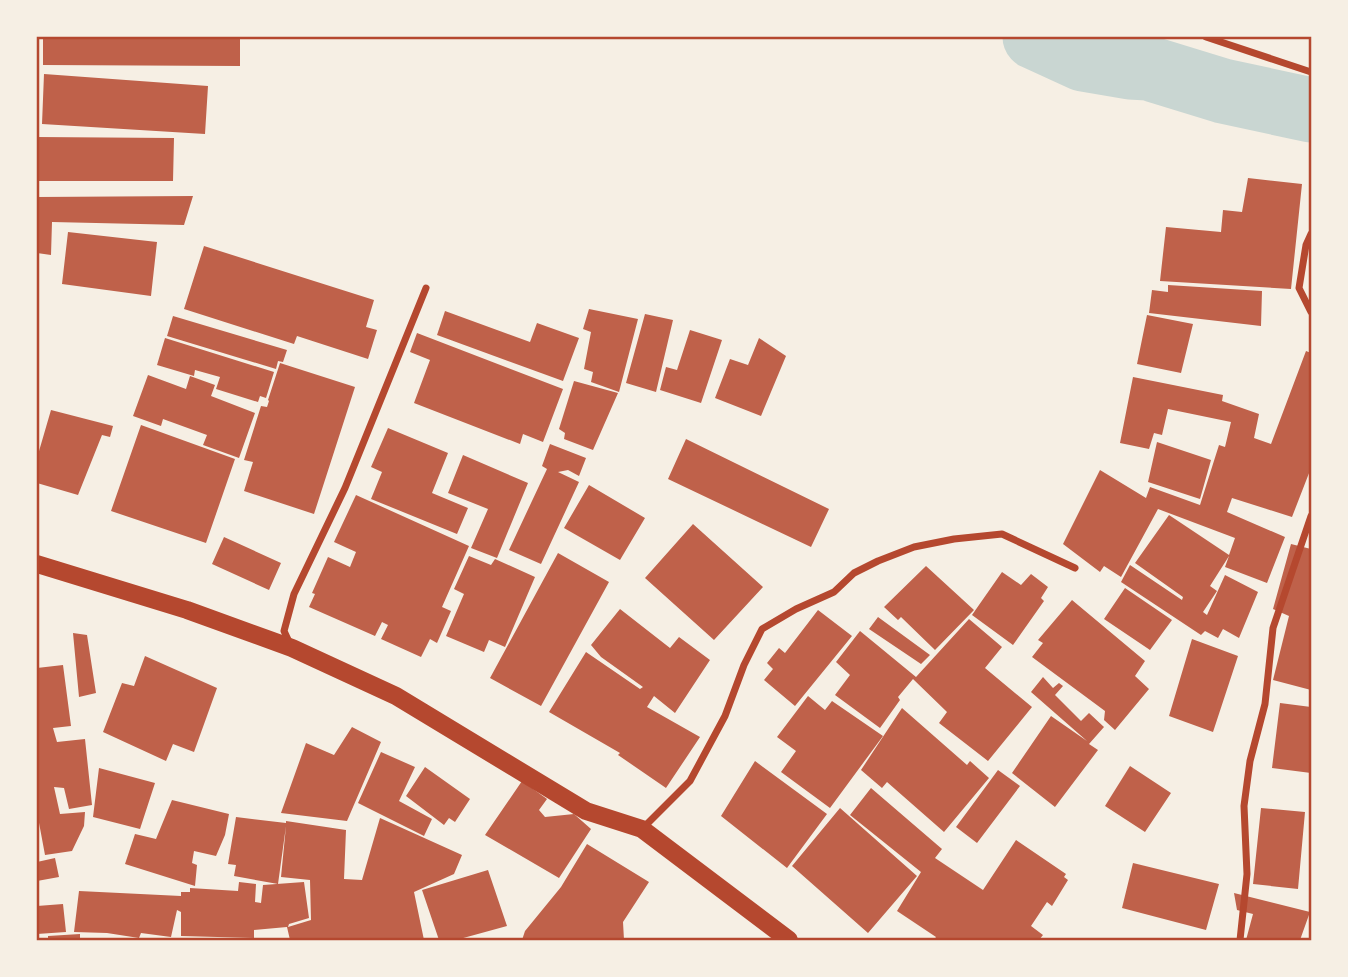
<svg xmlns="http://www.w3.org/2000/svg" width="1348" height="977" viewBox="0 0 1348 977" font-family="Quicksand,sans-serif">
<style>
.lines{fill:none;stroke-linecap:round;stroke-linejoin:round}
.river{stroke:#c9d6d2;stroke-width:65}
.building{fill:#bf614a}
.minor{stroke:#b5482f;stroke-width:7}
.primary{stroke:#b5482f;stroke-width:18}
.neatline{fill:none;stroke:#b5482f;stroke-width:2.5}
</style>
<rect width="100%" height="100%" fill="#f6efe4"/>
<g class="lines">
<path class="river" d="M1035,37L1083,59L1130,67L1148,68L1223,91L1311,110"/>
</g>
<path class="building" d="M43,37H240V66L43,65Z
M44,74L208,86L205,134L42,124Z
M37,137L174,138L173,181H37Z
M1248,178L1302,184L1291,289L1160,281L1166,227L1221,232L1223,210L1242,212Z
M193,196L184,225L52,222L51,255L37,253V197Z
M68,232L157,242L151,296L62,284Z
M204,246L374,300L366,327L377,330L368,359L297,336L294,344L184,309Z
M1168,285L1262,291L1261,326L1149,313L1152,290L1168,292Z
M589,309L638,319L619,392L591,382L593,372L584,369L591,332L583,329Z
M445,311L530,342L537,323L579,338L563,381L437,335Z
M645,314L673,320L656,392L626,383Z
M1147,315L1193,324L1181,373L1137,364Z
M173,316L287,350L283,362L278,361L276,369L167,336Z
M690,330L722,340L701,403L660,390L666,367L677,370Z
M417,333L563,389L543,442L523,434L520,444L414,403L430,360L410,352Z
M165,338L274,372L266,398L260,396L258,402L216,389L220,377L195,370L194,376L157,365Z
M759,338L786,356L761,416L715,398L730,359L748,365Z
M1306,351L1311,353V468L1292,517L1232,498L1227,512L1285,537L1267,583L1225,567L1229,556L1210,586L1217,591L1203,612L1207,615L1225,575L1258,592L1239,638L1223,629L1218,638L1205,631L1201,635L1121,582L1130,565L1182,600L1183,597L1135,563L1169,515L1229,555L1235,538L1158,509L1121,577L1104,566L1100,572L1063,544L1100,470L1146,498L1150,487L1200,505L1219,445L1225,447L1231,422L1168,409L1162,435L1154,433L1149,449L1120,443L1133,377L1223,395L1222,401L1259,414L1254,438L1271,444Z
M280,363L355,387L314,514L244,491L253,462L244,460L261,406L267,407L269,401L268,400Z
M148,375L186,389L190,376L215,385L211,396L255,413L239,458L203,445L207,435L163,419L161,426L133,416Z
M574,381L618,393L593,450L564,439L565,433L559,429Z
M51,410L113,426L110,437L102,435L78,495L37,483V458Z
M141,425L235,459L206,543L111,511Z
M388,428L448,453L432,493L468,508L457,534L371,499L382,472L371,467Z
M686,439L829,509L811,547L668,479Z
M1157,442L1211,460L1200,499L1148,482Z
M550,444L586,458L579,476L568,470L558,472L579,482L541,564L509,550L547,469L542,466Z
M463,455L528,483L497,558L471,548L488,509L448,493Z
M589,485L645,518L620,560L564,528Z
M356,495L469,546L442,607L451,611L437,643L430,639L421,657L381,639L388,625L382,622L375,636L309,607L315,594L312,593L328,557L350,567L356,552L334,542Z
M693,524L763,587L714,640L645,578Z
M224,537L281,563L269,590L212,564Z
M1291,544L1311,549V690L1273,680L1289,616L1273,609Z
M558,553L609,582L541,706L490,678Z
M469,556L491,565L495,559L535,577L505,647L489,640L484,652L446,636L464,594L454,589Z
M926,566L974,610L935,650L901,617L898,620L884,607Z
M1002,572L1021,585L1031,574L1048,587L1041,598L1044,601L1013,645L972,615Z
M1125,588L1172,620L1150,650L1104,619Z
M1072,600L1145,661L1135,676L1149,689L1115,730L1104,720L1105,711L1032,657L1043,643L1038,640Z
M620,609L670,648L679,637L710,660L675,713L654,696L647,707L700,737L666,788L618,755L620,753L549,712L586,652L640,689L643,687L601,657L591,645Z
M818,610L852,636L795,706L764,680L773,669L767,663L779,648L785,653Z
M878,617L930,655L921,664L869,629Z
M969,619L1002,647L985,668L1032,707L988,761L939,723L947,712L913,679L898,697L900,700L880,728L835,695L850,675L836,662L860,631L916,677Z
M73,633L87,635L96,693L79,697Z
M1192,639L1238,656L1213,732L1169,716Z
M145,656L217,688L194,752L173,744L166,761L103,732L122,683L134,686Z
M63,665L71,726L53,728L57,742L85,739L92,805L69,809L64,788L54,787L60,814L85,812L84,826L72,851L45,855L37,812V668Z
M1043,677L1053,688L1059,683L1063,686L1055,695L1081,721L1089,713L1104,727L1089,744L1098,750L1055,807L1012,773L1051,716L1087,741L1031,692Z
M808,696L825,710L832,701L883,736L830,808L781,772L796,751L777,737Z
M1280,703L1311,707V773L1272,768Z
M902,708L967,765L970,761L989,778L944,832L887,782L882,788L861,770Z
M352,727L381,742L347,821L281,813L306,743L334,755Z
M381,752L415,767L399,801L432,819L424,836L358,803Z
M755,761L827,814L787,868L721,816Z
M1130,766L1171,793L1145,832L1105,806Z
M425,767L470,799L455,822L449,818L444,825L406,796Z
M99,768L155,783L140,829L93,817Z
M998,770L1020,786L977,843L956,827Z
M522,781L547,799L539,810L545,817L574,814L591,829L559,878L485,835Z
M871,788L942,849L935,858L983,890L1016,840L1066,874L1064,877L1068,880L1052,906L1047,902L1031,926L1043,935L1039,940H934L936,937L897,911L921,872L850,815Z
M172,800L229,814L225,835L216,856L194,851L192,863L197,865L195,886L125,864L135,834L156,839Z
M840,808L917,876L868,933L792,866Z
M1261,808L1305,812L1298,889L1253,884Z
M236,817L286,823V821L346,830L344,879L362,880L380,818L462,855L454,874L414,892L424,940H290L287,927L254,930V938L181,936V912L177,910L171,937L141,933L139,938L107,933L74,932L79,891L181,896V892H190V888L238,891L239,882L256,884L255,902L261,903L263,885L304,882L309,918L289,924L288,927L311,920L310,880L281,877L286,826L278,884L234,876L236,865L228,864Z
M587,844L649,882L623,922L624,940H522L525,931L561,887Z
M55,858L59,877L37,881V862Z
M1133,863L1219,884L1206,930L1122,908Z
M488,870L507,926L456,940H439L422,890Z
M1234,893L1310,912L1300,940H1246L1253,914L1237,910Z
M63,904L66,932L37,934V906Z
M80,934V940H48V936Z"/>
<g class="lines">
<path class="minor" d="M1206,37L1311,72
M1311,234L1306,245L1299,288L1311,312
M290,644L284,631L294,594L345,488L426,288
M642,829L690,781L725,716L744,665L762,629L796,609L834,592L854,573L878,561L914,547L954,539L1002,534L1075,568
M1240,940L1247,874L1244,806L1250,761L1265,704L1273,628L1311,516"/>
<path class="primary" d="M37,564L187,610L292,648L396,696L586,811L642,829L789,940"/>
</g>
<rect width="1348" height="977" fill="none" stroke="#f6efe4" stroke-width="77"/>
<rect x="38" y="38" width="1272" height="901" class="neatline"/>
</svg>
